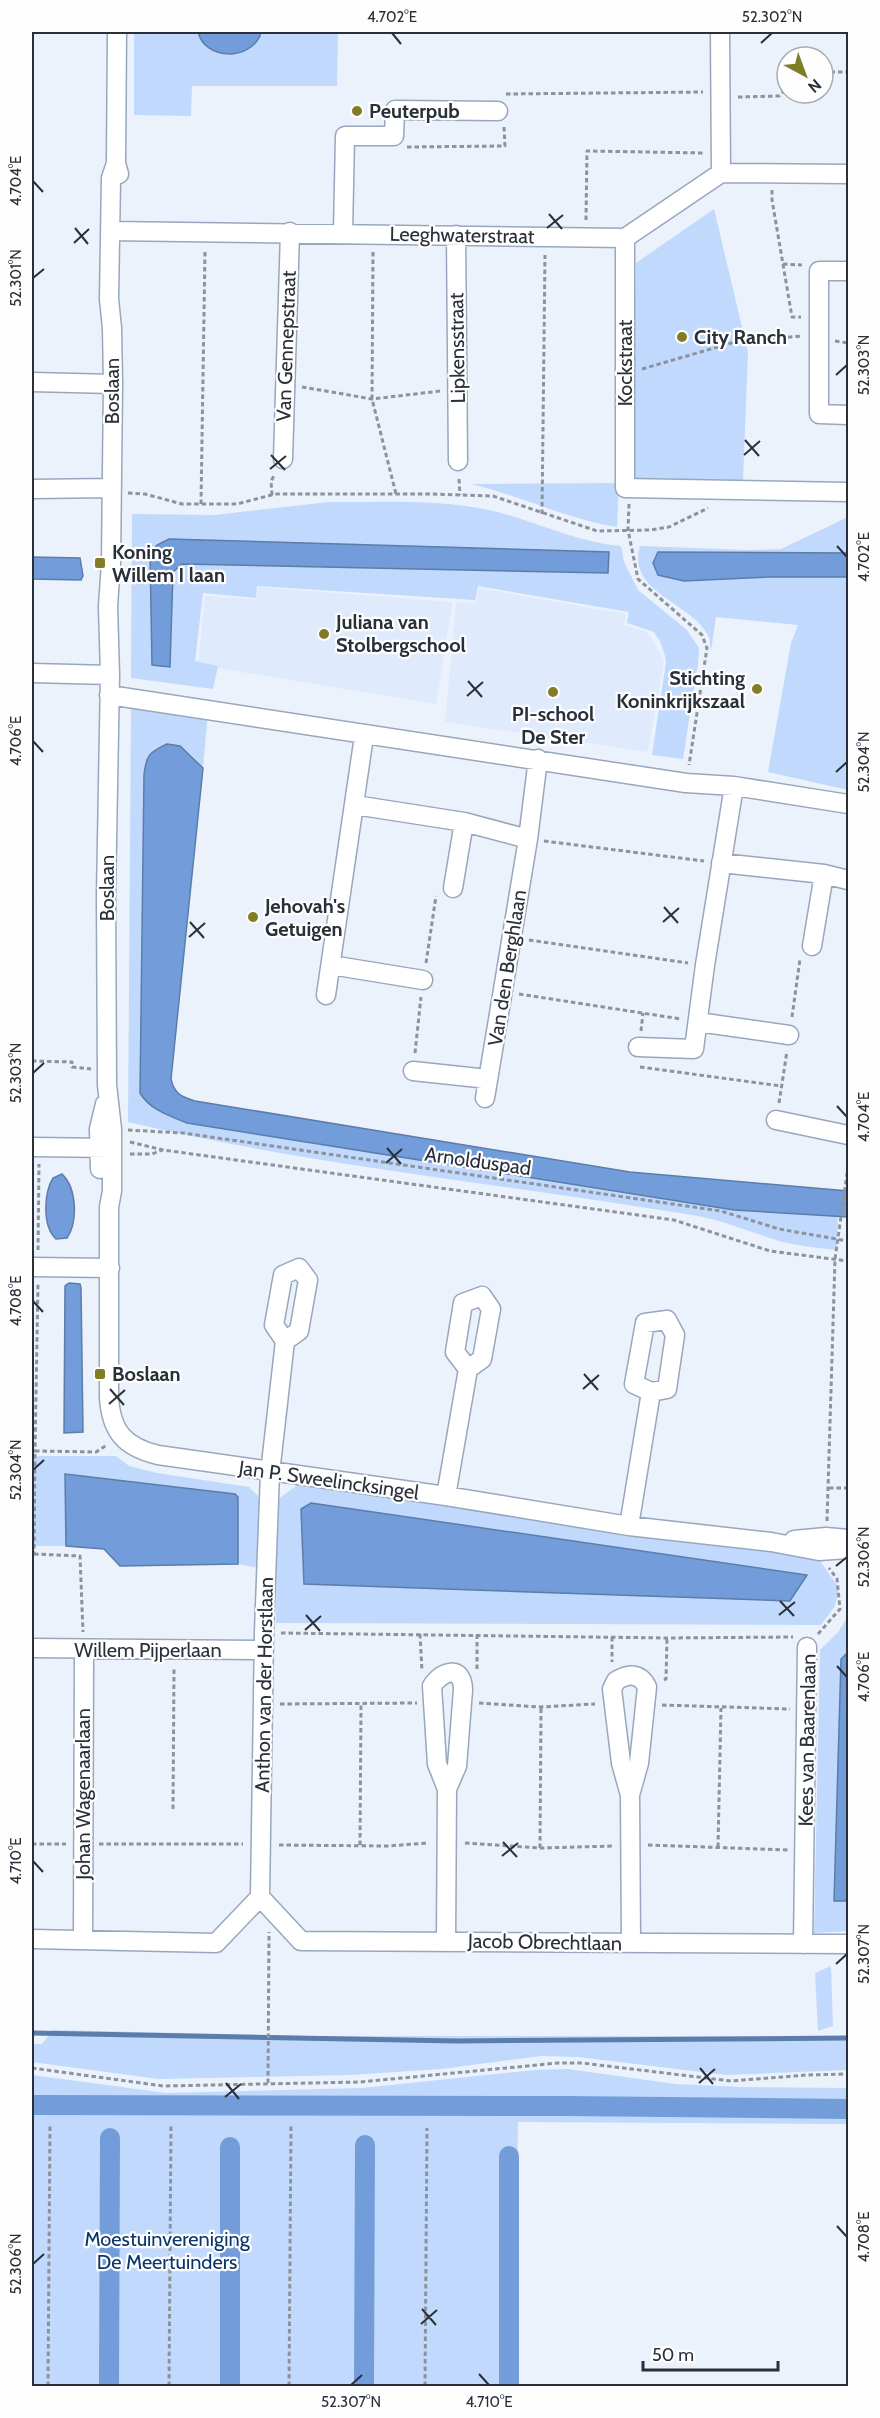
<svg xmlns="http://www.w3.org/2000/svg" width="880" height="2418" viewBox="0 0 880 2418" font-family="Cabin,sans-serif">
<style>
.built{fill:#dfebfd}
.green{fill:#c0d9fc;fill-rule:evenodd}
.water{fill:#729dda;stroke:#5c7caa;stroke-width:1.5}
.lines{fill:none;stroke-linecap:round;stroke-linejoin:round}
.stream{stroke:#5c7caa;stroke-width:5}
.canal{stroke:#729dda;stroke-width:20}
.minor-casing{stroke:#98a7bd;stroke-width:21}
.path{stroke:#8d939c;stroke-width:3;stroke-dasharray:4.5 3;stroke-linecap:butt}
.minor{stroke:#fff;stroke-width:18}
.ticks{fill:none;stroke:#2a3039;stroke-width:2}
.poi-dot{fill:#817d25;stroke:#fefefe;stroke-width:2}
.labels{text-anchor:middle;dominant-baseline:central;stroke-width:4.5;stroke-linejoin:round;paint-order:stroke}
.poi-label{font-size:20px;font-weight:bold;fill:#2a3039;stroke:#fefefe;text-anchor:start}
.street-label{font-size:20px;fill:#2a3039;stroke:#fefefe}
.park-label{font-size:20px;fill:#0b356b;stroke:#fefefe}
.neatline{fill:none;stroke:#2a3039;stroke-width:2}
.ticks-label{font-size:15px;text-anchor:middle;fill:#2a3039}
</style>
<rect width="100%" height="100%" fill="#ebf2fb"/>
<path class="built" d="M258,587L453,602L436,704L198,665L205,596L256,599Z
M479,588L626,614L624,625L644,631L651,636L664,661L648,752L445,722L456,602L475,603Z"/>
<path class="green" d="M134,32H198L199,37L229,54L244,51L260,36V32H338L337,86H192L191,116L134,115Z
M714,209L748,352L743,481L633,478L636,263Z
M619,483L617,527C567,519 521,496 471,484Z
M329,502C382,502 437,499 489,510C534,520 575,542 621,546L624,562L638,590L687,630L699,648L698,664L683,759L652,755L666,662L665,656L660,641L654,632L627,623L629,612L478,586L475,600L257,586L256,598L203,593L195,661L218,666L213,689L131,678L132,514L214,515ZM168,539L609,552L607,573L182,564L173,572L170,666L152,665Z
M848,517V553H697L768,577H848V790L768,772L791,643L798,625L716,617L711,651C710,647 710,641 709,637C694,603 626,593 640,546L749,550L781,549Z
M138,707L207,718V723L203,768C182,740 149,732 144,775L140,1093L164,1114L187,1123L734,1210L838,1216L837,1250C818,1248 798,1246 779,1241C750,1232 723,1220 692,1215C504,1184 314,1166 128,1122L131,709Z
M32,1456H116L129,1466L157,1473L249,1487L258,1496L261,1505L259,1568L238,1564V1497L65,1474L66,1546H32Z
M300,1483L818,1558L839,1588L835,1606L821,1625L276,1623L277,1503L281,1497ZM311,1503L807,1575V1576L791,1601L301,1509Z
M848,1616V1652L841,1659L834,1901H848V1931L814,1933L820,1650L839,1631Z
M831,1966L833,2026L818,2031L815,1973Z
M53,2030L305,2036H767L848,2040V2070L726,2075L578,2057L541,2056L441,2069L351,2075L158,2079L32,2062V2044H42Z
M567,2069L676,2084L741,2087L848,2088V2124L518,2122L514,2386H32V2113L170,2115L32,2107V2075L166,2093L362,2088L535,2070Z"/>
<path class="water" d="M198,32H260V36C248,61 205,60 198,32Z
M169,539L609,552L608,573L182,564L173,572L170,667L152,665L150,554L157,545Z
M658,552L848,553V577H768L684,581L658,575L653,563Z
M32,557L80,558L83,576L81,580L32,579Z
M167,744L180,746L203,768L171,1079C174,1094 182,1097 195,1101L630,1172L848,1191V1217L734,1210L187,1123C170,1116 150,1110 140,1093L144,775C146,756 149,752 167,744Z
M62,1174C77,1188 78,1222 67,1238L56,1239C42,1226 44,1193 53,1178Z
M69,1283L80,1284L81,1288L83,1432L64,1433L65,1286Z
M65,1474L235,1494L238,1497V1564L120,1566L104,1549L66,1546Z
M311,1503L807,1575L790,1601L304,1584L301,1509Z
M848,1652V1901H834L841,1659Z"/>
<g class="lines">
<path class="stream" d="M32,2033L457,2041L848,2038"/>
<path class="canal" d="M32,2105L566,2106L848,2109
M109,2386L110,2138
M230,2386V2147
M364,2386L365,2145
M509,2386V2156"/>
<defs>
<path id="minor" d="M117,32L116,163L119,174
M720,32L721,173
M116,163L111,178L109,299L112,328L113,384L111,563L108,606L110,675L106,896L107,1085L112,1129V1191L109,1207V1397C111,1432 125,1447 158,1455L446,1496L629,1526L771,1542L819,1551L848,1549
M110,231L625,238L721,173L848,174
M343,233L345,136H394L395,110L498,111
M456,235L458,461
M625,238V488L848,492
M848,271H819V414L848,415
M32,382L113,384
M283,459L290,232
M32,489L111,488
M32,673L110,675
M109,695L686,783L734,786L848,804
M355,805L464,822L528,839
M721,863L824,874L848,880
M453,888L464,822
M812,946L824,874
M331,965L423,980
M326,995L364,736
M698,1022L789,1035
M638,1047L694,1049L705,965L734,786
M413,1071L488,1079
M485,1098L528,839L538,759
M776,1120L848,1135
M32,1147L111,1148
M100,1169L99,1129L105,1104
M32,1267L110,1268
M446,1496L468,1369L482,1359L491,1309L482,1296L463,1303L455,1352L468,1369
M629,1526L651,1392L667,1389L675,1335L667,1320L645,1323L634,1384L651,1392
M794,1540L826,1537L848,1539
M32,1648L264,1650
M630,1795L639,1763L647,1687C640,1673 629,1673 616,1681L612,1689L621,1763L630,1795L631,1943
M260,1897L264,1632L270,1473L285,1341L299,1331L308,1280L299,1268L283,1275L274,1325L285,1341
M260,1897L301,1941L848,1944
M32,1939L216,1943L260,1897
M83,1940L84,1649
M446,1941L447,1789L437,1764L432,1686C442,1670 463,1665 463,1690L457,1766L447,1789
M803,1944L807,1647"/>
</defs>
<use href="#minor" class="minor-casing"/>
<path class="path" d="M823,72H848
M506,94L703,92
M738,97L779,96L787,88
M407,147L505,146L504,127
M772,190V200L792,317H801
M586,220L587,151L704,153
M373,252L372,399L396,494
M783,264L802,265
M835,341L848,343
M642,369L735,342L802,336
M302,387L372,399L441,391
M459,479L460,495
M128,493L145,494L182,504H237L275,494H429L493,496L597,531L651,530L669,527L708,508
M272,495L271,481L275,474
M201,504L205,250
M629,504L628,530L638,579L702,635L707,648L689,765
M542,514L545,255
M544,841L704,861
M32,902L33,895
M529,940L688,963
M426,963L436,896
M519,994L681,1019
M792,1017L800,959
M641,1031L643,1013
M415,1053L421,997
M32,1061L72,1062V1067L91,1069
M640,1067L781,1086
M779,1103L787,1051
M128,1130L183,1133L721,1211L779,1229L848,1241
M130,1142L163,1150L674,1220L770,1251L848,1261
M130,1154H152L162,1150
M38,1250L39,1164
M32,1450L35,1451L38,1283
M829,1488H848
M827,1521L835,1259L848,1167
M32,1554H34L35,1451L96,1452L107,1445
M34,1554L80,1556L83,1632
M281,1633L667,1638L793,1637
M420,1634L422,1671
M818,1634L840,1609L837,1579L829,1568
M612,1637V1662
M477,1669V1635
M664,1680L666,1679L667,1638
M479,1703L541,1707L595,1704
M280,1704L417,1703
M662,1705L790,1709
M173,1809L174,1667
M465,1843L540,1848L614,1846
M32,1844H66
M99,1844H243
M279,1845L387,1846L429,1843
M360,1845L361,1705
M648,1845L788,1850
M718,1847L721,1708
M540,1848L541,1707
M32,2068L163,2086L360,2082L558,2063H582L731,2081L807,2075L848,2074
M268,2083L269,1932
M48,2386L50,2124
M169,2386L171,2125
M289,2386L291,2126
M425,2386L427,2128"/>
<use href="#minor" class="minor"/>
</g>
<path class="ticks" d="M392,33L401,44M761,43L772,33M33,181L43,192M549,214L562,229M75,228L88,244M547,228L563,215M74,243L89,229M33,278L44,269M836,375L847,365M745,440L759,456M271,455L285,470M744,455L760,441M270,469L286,456M837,546L847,557M468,681L482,697M467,696L483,682M33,741L43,752M836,772L847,762M664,907L678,923M190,922L204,938M663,922L679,908M189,937L205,923M33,1073L44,1063M837,1106L847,1117M387,1148L401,1164M386,1163L402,1149M33,1301L43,1312M584,1374L598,1390M110,1389L124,1405M583,1389L599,1375M109,1404L125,1390M33,1470L44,1460M836,1566L847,1557M780,1601L794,1616M306,1615L320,1631M779,1615L795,1602M305,1630L321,1616M837,1666L847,1677M503,1842L517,1857M502,1856L518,1843M33,1861L43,1872M836,1964L847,1954M700,2068L713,2084M226,2083L239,2099M699,2083L715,2069M225,2097L241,2084M837,2226L847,2237M33,2264L44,2254M422,2309L436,2325M421,2324L437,2310M479,2374L489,2385M351,2385L362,2375"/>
<g class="poi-dot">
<circle cx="357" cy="111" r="6"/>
<circle cx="682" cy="337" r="6"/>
<rect x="94" y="557" width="12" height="12" rx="3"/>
<circle cx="324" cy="634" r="6"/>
<circle cx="757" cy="689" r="6"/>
<circle cx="553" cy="692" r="6"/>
<circle cx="253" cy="917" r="6"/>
<rect x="94" y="1368" width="12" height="12" rx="3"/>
</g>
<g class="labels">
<g class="poi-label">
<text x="369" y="111">Peuterpub</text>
<text x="694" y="337">City Ranch</text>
<text x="112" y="552">Koning<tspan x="112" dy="23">Willem I laan</tspan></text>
<text x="336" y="622">Juliana van<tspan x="336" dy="23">Stolbergschool</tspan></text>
<text x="745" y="678" text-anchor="end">Stichting<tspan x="745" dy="23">Koninkrijkszaal</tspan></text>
<text x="553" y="714" text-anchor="middle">PI-school<tspan x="553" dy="23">De Ster</tspan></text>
<text x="265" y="906">Jehovah's<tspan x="265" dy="23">Getuigen</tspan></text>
<text x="112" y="1374">Boslaan</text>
</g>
<g class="street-label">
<text transform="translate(462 235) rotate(1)">Leeghwaterstraat</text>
<text transform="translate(286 346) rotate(-88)">Van Gennepstraat</text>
<text transform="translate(457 348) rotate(-91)">Lipkensstraat</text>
<text transform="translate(625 363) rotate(-90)">Kockstraat</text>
<text transform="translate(112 391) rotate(-90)">Boslaan</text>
<text transform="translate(107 888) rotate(-90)">Boslaan</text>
<text transform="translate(507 968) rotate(-81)">Van den Berghlaan</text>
<text transform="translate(478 1161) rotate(8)">Arnolduspad</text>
<text transform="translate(329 1480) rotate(8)">Jan P. Sweelincksingel</text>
<text x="148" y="1650">Willem Pijperlaan</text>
<text transform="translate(264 1685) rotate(-89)">Anthon van der Horstlaan</text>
<text transform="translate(807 1740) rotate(-89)">Kees van Baarenlaan</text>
<text transform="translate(83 1794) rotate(-90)">Johan Wagenaarlaan</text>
<text transform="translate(545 1942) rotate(1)">Jacob Obrechtlaan</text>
</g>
<g class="park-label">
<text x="167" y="2239">Moestuinvereniging<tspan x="167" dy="23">De Meertuinders</tspan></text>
</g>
</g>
<rect width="880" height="2418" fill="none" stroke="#fefefe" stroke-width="66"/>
<g transform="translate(805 75) rotate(139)"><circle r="28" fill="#fefefe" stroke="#a9acaf" stroke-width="1.5"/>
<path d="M0-4.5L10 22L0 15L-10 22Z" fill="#817d25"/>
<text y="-9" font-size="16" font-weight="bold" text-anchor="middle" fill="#2a3039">N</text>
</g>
<path d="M643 2361v9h135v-9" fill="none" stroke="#2a3039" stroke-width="3"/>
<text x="652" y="2361" font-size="18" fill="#2a3039" stroke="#fefefe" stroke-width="4.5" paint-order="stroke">50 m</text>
<rect x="33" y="33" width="814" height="2352" class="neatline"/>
<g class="ticks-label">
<text x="392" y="22">4.702°E</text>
<text x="772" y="22">52.302°N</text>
<text transform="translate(16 181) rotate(-90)" y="5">4.704°E</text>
<text transform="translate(16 278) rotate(-90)" y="5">52.301°N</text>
<text transform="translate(864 365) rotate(-90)" y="5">52.303°N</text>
<text transform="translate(864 557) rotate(-90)" y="5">4.702°E</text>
<text transform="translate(16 741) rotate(-90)" y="5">4.706°E</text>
<text transform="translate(864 762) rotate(-90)" y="5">52.304°N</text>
<text transform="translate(16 1073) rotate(-90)" y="5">52.303°N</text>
<text transform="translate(864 1117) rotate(-90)" y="5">4.704°E</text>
<text transform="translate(16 1301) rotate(-90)" y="5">4.708°E</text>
<text transform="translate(16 1470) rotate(-90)" y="5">52.304°N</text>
<text transform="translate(864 1557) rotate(-90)" y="5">52.306°N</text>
<text transform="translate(864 1677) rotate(-90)" y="5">4.706°E</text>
<text transform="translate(16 1861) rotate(-90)" y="5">4.710°E</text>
<text transform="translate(864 1954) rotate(-90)" y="5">52.307°N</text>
<text transform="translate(864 2237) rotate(-90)" y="5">4.708°E</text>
<text transform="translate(16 2264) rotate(-90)" y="5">52.306°N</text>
<text x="351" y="2407">52.307°N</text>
<text x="489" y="2407">4.710°E</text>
</g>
</svg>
